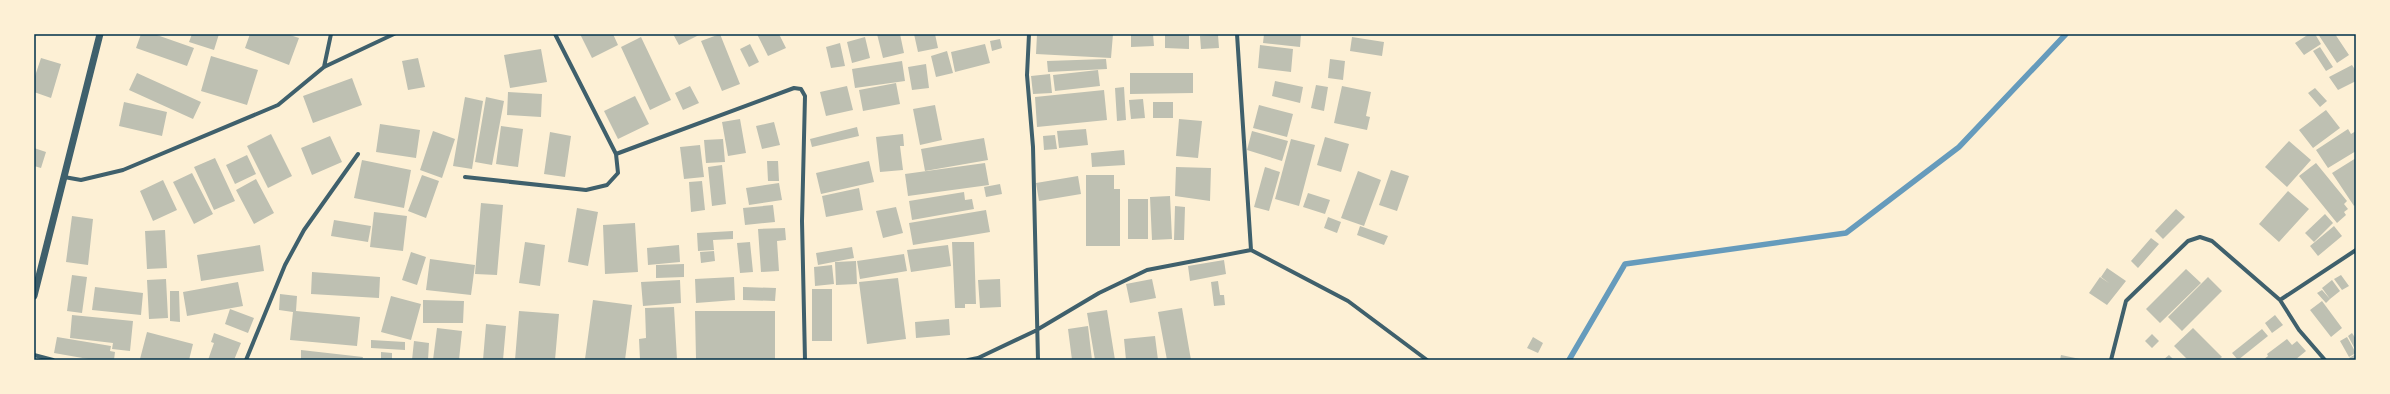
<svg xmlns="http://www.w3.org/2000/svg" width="2390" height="394" viewBox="0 0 2390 394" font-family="Mulish,sans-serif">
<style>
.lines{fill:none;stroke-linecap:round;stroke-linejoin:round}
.stream{stroke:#669bbc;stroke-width:5.5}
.building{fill:#bec0b2}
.minor{stroke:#3f606c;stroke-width:4}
.tertiary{stroke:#3f606c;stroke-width:7}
.neatline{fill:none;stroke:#003049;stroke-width:1.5}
</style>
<rect width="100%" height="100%" fill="#fdf0d5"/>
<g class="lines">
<path class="stream" d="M1569,360L1625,264L1846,233L1959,147L2066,34"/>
</g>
<path class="building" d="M141,34H154L194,48L187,66L136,48Z
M192,34H219L214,50L189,42Z
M250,34H287L299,38L289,65L245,48Z
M580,34H613L618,45L592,58Z
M673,34H701L679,45Z
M720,34L740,84L722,91L701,41Z
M757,34H779L786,48L768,56Z
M877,34H900L904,53L883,58Z
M914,34H935L938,48L918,52Z
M1037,34H1113L1111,58L1036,54Z
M1131,34H1153L1154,46L1131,47Z
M1165,34H1189V49L1165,48Z
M1264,34H1301L1300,47L1263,43Z
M2309,34H2315L2321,44L2304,55L2295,43Z
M2318,34H2335L2349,55L2337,63Z
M1218,35L1219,48L1201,49L1200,36Z
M641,37L671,100L650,110L621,47Z
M865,37L870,58L852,63L847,42Z
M1352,37L1384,42L1382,56L1350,51Z
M1000,39L1002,48L992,51L990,41Z
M840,43L845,66L831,68L826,47Z
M750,44L759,62L749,67L740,49Z
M985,44L990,63L955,72L951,52Z
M1260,45L1293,49L1291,72L1258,68Z
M2320,47L2333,67L2326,71L2313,51Z
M541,49L547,82L510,88L504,55Z
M947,51L953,73L936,77L931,56Z
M211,56L258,70L247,105L201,91Z
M41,58L61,64L51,98L34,92V79Z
M418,58L425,87L408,90L402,61Z
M1106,59L1107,69L1048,72L1047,61Z
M1330,59L1345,61L1343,80L1328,78Z
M902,61L905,81L855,88L852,69Z
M926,64L929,88L912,90L908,67Z
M2352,65L2356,71V81L2338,90L2329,77Z
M1098,70L1100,86L1055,91L1053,75Z
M137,73L201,102L193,119L129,90Z
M1130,73H1193V93L1130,94Z
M1050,74L1052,93L1033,94L1031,76Z
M352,78L362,105L313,123L303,96Z
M1275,81L1303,87L1300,103L1272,96Z
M896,83L900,104L863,111L859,90Z
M1316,85L1328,87L1324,111L1311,108Z
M690,86L699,103L683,110L675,93Z
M847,86L853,110L826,116L820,92Z
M1342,86L1371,92L1366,116L1370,117L1367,130L1334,123Z
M1124,87L1126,120L1117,121L1115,88Z
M2315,88L2327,101L2320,107L2308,93Z
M1104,90L1107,120L1037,127L1035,97Z
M508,92L542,94L541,117L507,115Z
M635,96L649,124L618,139L604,111Z
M465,97L483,101L472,169L453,166Z
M486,97L504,101L492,165L475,162Z
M1143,99L1145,118L1131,119L1129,100Z
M124,102L167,112L162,136L119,126Z
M1153,102H1173V118H1153Z
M935,105L942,140L920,145L913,109Z
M1259,105L1293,114L1287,137L1253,128Z
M2326,110L2340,128L2313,148L2299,130Z
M740,119L746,153L728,156L722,122Z
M1179,119L1202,121L1198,158L1176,156Z
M774,122L780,145L762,149L756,126Z
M380,124L420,130L416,158L376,152Z
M501,126L523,129L518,167L496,164Z
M857,127L859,136L812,147L810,139Z
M1086,129L1088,145L1059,148L1057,131Z
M2348,129L2351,134L2356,131V151L2328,168L2316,150Z
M433,131L455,139L442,178L420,170Z
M1252,131L1288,141L1282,161L1247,150Z
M550,132L571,136L565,177L544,174Z
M271,134L292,176L268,188L247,146Z
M903,134L904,146H900L903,170L880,172L876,137Z
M1055,135L1057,149L1044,150L1043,136Z
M330,136L342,162L312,175L301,148Z
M1325,137L1349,144L1341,172L1317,165Z
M984,138L988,160L925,171L921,149Z
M723,139L725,162L706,163L704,140Z
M1291,139L1315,145L1299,206L1275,199Z
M2289,141L2311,160L2287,187L2265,167Z
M700,145L704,177L684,179L680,147Z
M34,148L46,152L41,168L34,166Z
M1124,150L1125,165L1092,167L1091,153Z
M247,155L256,174L235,184L226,165Z
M215,158L235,201L214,210L194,167Z
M2356,158V204L2354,206L2332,173Z
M362,160L411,170L404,208L354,198Z
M767,161H778L779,181H768Z
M869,161L874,182L821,194L816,173Z
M985,163L989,185L908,196L905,174Z
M2316,163L2347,201L2344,204L2348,209L2344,212L2346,215L2337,223L2299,176Z
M722,165L726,204L712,206L708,167Z
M1176,167L1211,168L1210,201L1175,196Z
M1265,167L1280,172L1269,211L1254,207Z
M1391,170L1409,176L1397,211L1379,205Z
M1358,171L1381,180L1364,226L1341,218Z
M192,173L213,214L194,224L173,182Z
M422,175L439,181L426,218L408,211Z
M1086,175H1114V189H1120V246H1086Z
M1078,176L1081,194L1039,201L1036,183Z
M256,179L274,213L254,224L236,190Z
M163,180L177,210L153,221L140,191Z
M702,181L705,210L691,212L689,182Z
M779,183L782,200L749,205L746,188Z
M1000,184L1002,194L986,197L984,187Z
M859,188L863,210L826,217L822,196Z
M2288,191L2309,209L2279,242L2259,224Z
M964,192L965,200L972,199L974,209L912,220L909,201Z
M1308,193L1330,200L1325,214L1303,207Z
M1170,196L1172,239L1152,240L1150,197Z
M1128,199H1148V239H1128Z
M481,203L503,205L497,275L475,274Z
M773,205L775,222L745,225L743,208Z
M1175,206L1185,207L1184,240H1174Z
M896,207L903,233L883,238L876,211Z
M577,208L598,212L588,266L568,262Z
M2176,209L2185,217L2163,239L2155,231Z
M986,210L990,232L913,245L909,223Z
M374,212L407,216L403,251L370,247Z
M2325,214L2333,223L2314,242L2305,233Z
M72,216L93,219L88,265L66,262Z
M1328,217L1341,222L1337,233L1324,228Z
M334,220L371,226L368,242L331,236Z
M635,223L638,272L605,274L603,225Z
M1360,226L1388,236L1384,245L1357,235Z
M2334,226L2342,236L2318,256L2310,246Z
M785,228L786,240L777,241L779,271L761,272L758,229Z
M165,230L167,268L147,269L145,231Z
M733,231V239L713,240L714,250L698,251L697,233Z
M2151,238L2159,244L2138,268L2131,261Z
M525,242L545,245L540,286L519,283Z
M750,242L753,272L740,273L737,243Z
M952,242H974L976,304H965V308H955Z
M260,245L264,271L201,281L197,255Z
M679,245L680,262L648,265L647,248Z
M948,245L951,266L911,272L907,250Z
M852,247L854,258L818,265L816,253Z
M714,251L715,261L701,263L700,252Z
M411,252L426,257L417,285L402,280Z
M904,254L907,271L860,279L857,261Z
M430,259L475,265L471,295L426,290Z
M1224,260L1226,274L1190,281L1188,266Z
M856,261L857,284L836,285L835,262Z
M684,264V277L656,278V265Z
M832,265L834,284L815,286L814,267Z
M2107,268L2126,281L2107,305L2089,293L2100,277L2109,283L2101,277Z
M2186,269L2201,283L2160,323L2146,309Z
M312,272L380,277L379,298L311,294Z
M72,275L87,277L82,313L67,311Z
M2341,275L2349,286L2342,290L2334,279Z
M734,277L735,300L696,303L695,279Z
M2208,277L2222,291L2182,331L2168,317Z
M898,278L906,339L867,344L859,282Z
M166,279L168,318L149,319L147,280Z
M1000,279L1001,307L980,308L978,280Z
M1152,279L1156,298L1130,303L1126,284Z
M680,280L681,303L643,306L641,282Z
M2332,280L2340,291L2330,299L2322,288Z
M1218,281L1220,295H1224L1225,305L1214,306L1211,282Z
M238,282L243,306L187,316L183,292Z
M95,287L143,293L141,315L92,310Z
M743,287L776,288L775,301L743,300Z
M812,289H832V341H812Z
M2322,290L2330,299L2326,303L2317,293Z
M170,291H179L180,322L170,321Z
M280,294L297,296L296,311L360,317L357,346L290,340L293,312L279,310Z
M391,296L421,304L411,340L381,332Z
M423,300L464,301L463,323H423Z
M593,300L632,305L625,360L585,359Z
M2322,301L2342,328L2331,337L2310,310Z
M674,307L677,360H640L639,339L646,338L645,308Z
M1182,308L1191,360H1167L1158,312Z
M230,309L254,318L248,333L225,324Z
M1107,310L1115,360H1095L1087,313Z
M519,311L559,314L555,360H515Z
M695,311H775V359H696Z
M72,315L133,321L130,351L112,349L113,343L70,338Z
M2275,315L2283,325L2272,333L2265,323Z
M949,319L950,335L916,338L915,322Z
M486,324L506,326L503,360H483Z
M1088,326L1092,360H1072L1068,329Z
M437,328L462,331L459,360H433Z
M2193,328L2222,357L2218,360H2188L2174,346Z
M2262,329L2268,336L2238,360L2232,353Z
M147,332L193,344L189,360L140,359Z
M214,333L241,343L234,360H208L214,343L211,342Z
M2352,333L2356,339V351L2348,336Z
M2152,334L2159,341L2152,348L2145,341Z
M1155,336L1158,360H1126L1124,339Z
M57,337L111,346L110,351L115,352L114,360H94L54,353Z
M1533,337L1543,343L1538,353L1527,348Z
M2347,337L2356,353L2349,357L2340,341Z
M2287,339L2292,345L2297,341L2306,351L2295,360H2263L2268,356L2267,354Z
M371,340L405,342V350L371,348Z
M414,341L429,343L428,360H412Z
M301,350L363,357L362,360H301Z
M381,352L392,353V360H381Z
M2356,354V360H2350L2349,358Z
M2061,355L2080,359V360H2060Z
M2169,355L2174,360H2163Z"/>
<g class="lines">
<path class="minor" d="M1029,34L1027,75L1033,147L1038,360
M1237,34L1251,250
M324,67L331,34
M616,154L794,88L801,89L805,96L802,221L805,360
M64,177L81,180L123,170L278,105L324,67L394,34
M465,177L586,190L607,185L618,173L616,154L555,34
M2280,300L2299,330L2325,360
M34,355L53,360
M246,360L285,265L304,230L358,154
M968,360L978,358L1035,331L1099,293L1147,270L1251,250L1348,301L1427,360
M2111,360L2126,301L2188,241L2200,237L2212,241L2280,300L2356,250"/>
<path class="tertiary" d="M34,296L100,34"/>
</g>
<rect width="2390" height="394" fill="none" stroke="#fdf0d5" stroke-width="70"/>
<rect x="35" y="35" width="2320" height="324" class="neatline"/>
</svg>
